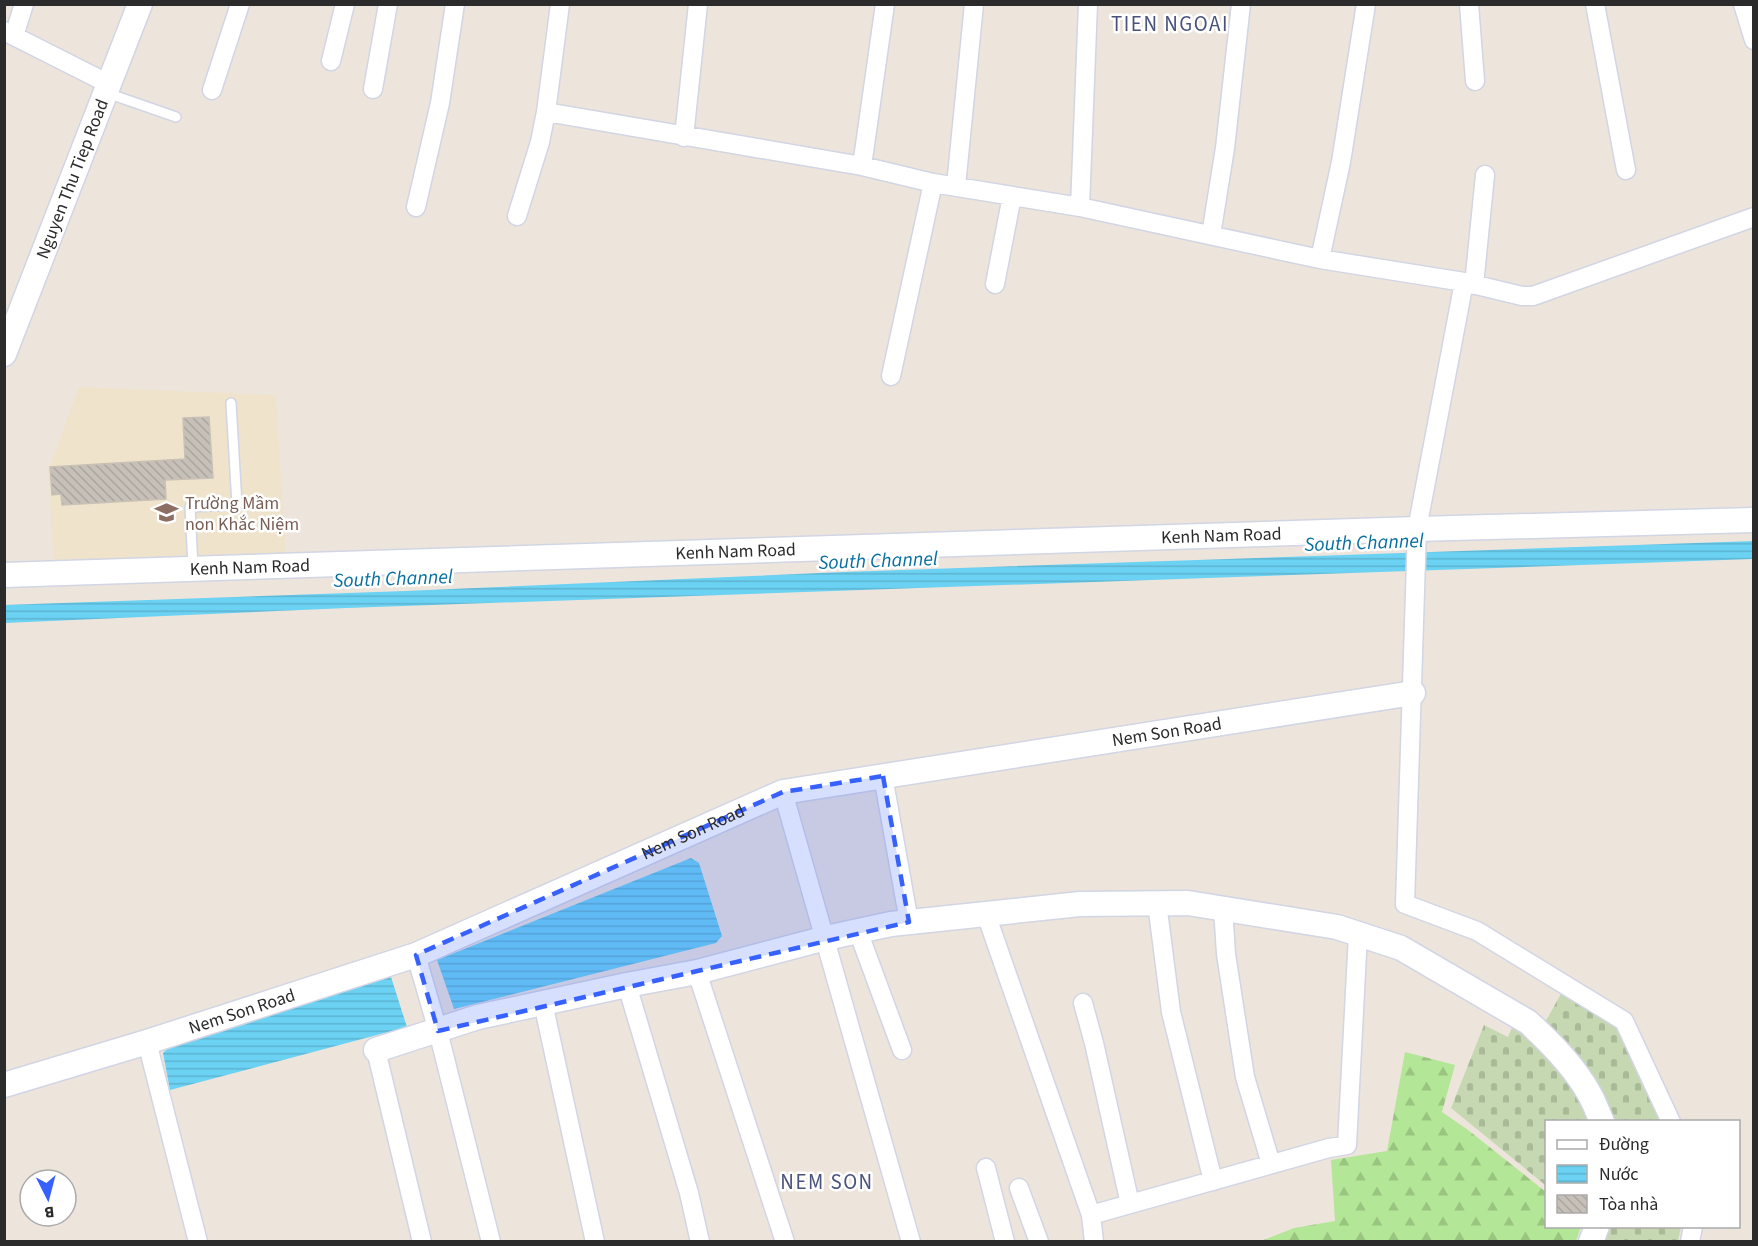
<svg xmlns="http://www.w3.org/2000/svg" width="1758" height="1246" viewBox="0 0 1758 1246" font-family="'Source Sans 3',sans-serif">
<style>
.education{fill:#efe3cb}
.forest{fill:url(#forest-firs)}
.cemetery{fill:url(#cemetery-stones)}
.water{fill:url(#water-rules)}
.building{fill:url(#building-back-hatch);stroke:#c9c1b5;stroke-width:1.5}
.lines{fill:none;stroke-linecap:round;stroke-linejoin:round}
.lane-casing{stroke:#d1d5e4;stroke-width:12}
.street-casing{stroke:#d1d5e4;stroke-width:21}
.secondary-casing{stroke:#d1d5e4;stroke-width:27}
.lane{stroke:#fff;stroke-width:9}
.street{stroke:#fff;stroke-width:18}
.secondary{stroke:#fff;stroke-width:24}
.marked{fill:#3761ff;fill-opacity:0.2;stroke:#3761ff;stroke-width:4.5;stroke-dasharray:12 8;stroke-linejoin:round}
.labels{text-anchor:middle;dominant-baseline:central;stroke-width:5;stroke-linejoin:round;paint-order:stroke}
.street-label{font-size:18px;fill:#2b2b2b;stroke:#fff}
.education-label{font-size:18px;fill:#785e54;stroke:#fff;text-anchor:start}
.water-label{font-size:20px;font-style:italic;fill:#0870a1;stroke:#fff}
.quarter-label{font-size:21px;letter-spacing:1.5px;fill:#49537d;stroke:#fff}
</style>
<defs>
<pattern id="forest-firs" width="22" height="20" patternUnits="userSpaceOnUse" patternTransform="scale(1.5)"><rect width="22" height="20" fill="#b3e696"/><path d="M5 1l3.5 6h-7zM16 11l3.5 6h-7z" fill="#9ac581"/></pattern>
<pattern id="cemetery-stones" width="16" height="16" patternUnits="userSpaceOnUse" patternTransform="scale(1.5)"><rect width="16" height="16" fill="#c5d8b2"/><path d="M2 7V4a2 2 0 0 1 4 0v3zM10 15v-3a2 2 0 0 1 4 0v3z" fill="#a9ba99"/></pattern>
<pattern id="water-rules" width="6" height="5" patternUnits="userSpaceOnUse" patternTransform="scale(1.5)"><rect width="6" height="5" fill="#6bd2f3"/><path d="M0 2.5h6" fill="none" stroke="#5db4d0"/></pattern>
<pattern id="building-back-hatch" width="6" height="6" patternUnits="userSpaceOnUse" patternTransform="scale(1.5)"><rect width="6" height="6" fill="#c6c0b8"/><path d="M-1 5l2 2M0 0l6 6M5-1l2 2" fill="none" stroke="#aaa59e"/></pattern>
</defs>
<rect width="100%" height="100%" fill="#ede5dc"/>
<path class="education" d="M79,387L276,395L286,554L54,568L48,471Z"/>
<path class="forest" d="M1405,1052L1455,1065L1442,1112L1468,1130L1546,1192V1226L1581,1227L1576,1241H1261L1294,1228L1335,1221L1331,1160L1387,1151Z"/>
<path class="cemetery" d="M1562,992L1618,1026L1661,1121L1546,1122V1184H1544L1451,1108L1484,1025L1508,1037L1514,1023L1528,1034L1547,1019Z
M1585,1227H1681L1678,1241L1580,1242Z"/>
<path class="water" d="M1754,541L1753,559L347,608L5,623L4,605L405,591L843,572Z
M691,858L699,863L722,936L716,943L454,1009L437,960Z
M391,977L407,1027L170,1090L163,1053L168,1048Z"/>
<path class="building" d="M209,417L213,478L165,480L166,499L62,505L61,494L52,495L50,467L185,459L183,418Z"/>
<g class="lines">
<defs>
<path id="lane" d="M107,93L176,117
M193,567L190,507L237,505L231,403"/>
<path id="street" d="M1469,4L1475,81
M1595,4L1626,170
M1743,4L1754,40
M4,31L109,84
M14,36L24,4
M331,61L345,4
M373,89L388,4
M212,90L240,4
M546,112L862,166L933,183L1080,207L1320,259L1464,282L1522,296H1533L1754,217
M684,137L698,4
M862,166L885,4
M956,186L974,4
M416,207L440,103L455,4
M1080,207L1088,4
M517,216L540,142L546,112L560,4
M1211,235L1225,148L1241,4
M1320,259L1341,162L1366,4
M1464,282L1417,529L1405,904L1477,931L1624,1021L1671,1122
M995,284L1012,196
M1474,285L1485,175
M891,376L933,183
M883,776L909,922
M783,792L911,1242
M1157,903L1171,1012L1213,1181
M1223,908L1226,954L1245,1077L1271,1164
M986,914L1091,1215L1094,1242
M858,931L902,1050
M416,955L438,1031L491,1242
M697,972L785,1242
M627,985L689,1193L700,1242
M543,1003L595,1242
M1083,1003L1094,1043L1130,1204
M147,1042L198,1242
M376,1050L422,1242
M986,1168L1005,1242
M1019,1188L1039,1242
M1091,1215L1329,1148L1347,1145L1358,934
M1690,1242L1693,1226"/>
<g id="secondary">
<path id="s1" d="M4,354L140,4"/>
<path id="s2" d="M4,575L1417,529L1754,520"/>
<path d="M376,1050L478,1017L627,985L697,972L826,938L891,924L1080,904L1188,903L1337,927L1401,948L1528,1022C1551,1043 1575,1067 1590,1095C1595,1104 1598,1113 1602,1122"/>
<path id="s3" d="M4,1085L147,1042L416,955L783,792L1413,693"/>
<path d="M1591,1242L1597,1226"/>
</g>
</defs>
<use href="#lane" class="lane-casing"/>
<use href="#street" class="street-casing"/>
<use href="#secondary" class="secondary-casing"/>
<use href="#lane" class="lane"/>
<use href="#street" class="street"/>
<use href="#secondary" class="secondary"/>
</g>
<path class="marked" d="M883,776L909,922L438,1031L416,955L783,792Z"/>
<defs>
<symbol id="school-bare" viewBox="-9 -9 18 18"><path d="M0-5L7-2L0 1L-7-2ZM-4 1L0 2.5L4 1V4Q0 6-4 4Z" fill="#8d6e63" stroke="#fff" stroke-width="2.5" paint-order="stroke"/></symbol>
</defs>
<g fill-rule="evenodd">
<use href="#school-bare" x="150" y="496" width="33" height="33"/>
</g>
<g class="labels">
<g class="street-label">
<text stroke="none"><textPath href="#s1" startOffset="188">Nguyen Thu Tiep Road</textPath></text>
<text stroke="none"><textPath href="#s2" startOffset="1218">Kenh Nam Road</textPath></text>
<text stroke="none"><textPath href="#s2" startOffset="732">Kenh Nam Road</textPath></text>
<text stroke="none"><textPath href="#s2" startOffset="246">Kenh Nam Road</textPath></text>
<text stroke="none"><textPath href="#s3" startOffset="1222">Nem Son Road</textPath></text>
<text stroke="none"><textPath href="#s3" startOffset="735">Nem Son Road</textPath></text>
<text stroke="none"><textPath href="#s3" startOffset="249">Nem Son Road</textPath></text>
</g>
<g class="education-label">
<text x="185" y="503">Trường Mầm<tspan x="185" dy="21">non Khắc Niệm</tspan></text>
</g>
<g class="water-label">
<text transform="translate(1364 543) rotate(-2)">South Channel</text>
<text transform="translate(878 561) rotate(-2)">South Channel</text>
<text transform="translate(393 579) rotate(-2)">South Channel</text>
</g>
<g class="quarter-label">
<text x="1170" y="24">TIEN NGOAI</text>
<text x="827" y="1182">NEM SON</text>
</g>
</g>
<rect width="1758" height="1246" fill="none" stroke="#2b2b2b" stroke-width="12"/>
<rect x="1545" y="1120" width="195" height="108" fill="#ffffff" stroke="#aaaaaa" stroke-width="1.5"/>
<rect x="1557" y="1140" width="30" height="9" fill="#ffffff" stroke="#aaaaaa" stroke-width="1.5"/>
<text x="1599" y="1150" font-size="18" fill="#2b2b2b">Đường</text>
<rect x="1557" y="1165" width="30" height="18" fill="url(#water-rules)" stroke="#aaaaaa" stroke-width="1.5"/>
<text x="1599" y="1180" font-size="18" fill="#2b2b2b">Nước</text>
<rect x="1557" y="1195" width="30" height="18" fill="url(#building-back-hatch)" stroke="#aaaaaa" stroke-width="1.5"/>
<text x="1599" y="1210" font-size="18" fill="#2b2b2b">Tòa nhà</text>
<g transform="translate(48 1198) rotate(174)"><circle r="28" fill="#ffffff" stroke="#aaaaaa" stroke-width="1.5"/>
<path d="M0-4.5L10 22L0 15L-10 22Z" fill="#3761ff"/>
<text y="-9" font-size="16" font-weight="bold" text-anchor="middle" fill="#2b2b2b">B</text>
</g>
</svg>
